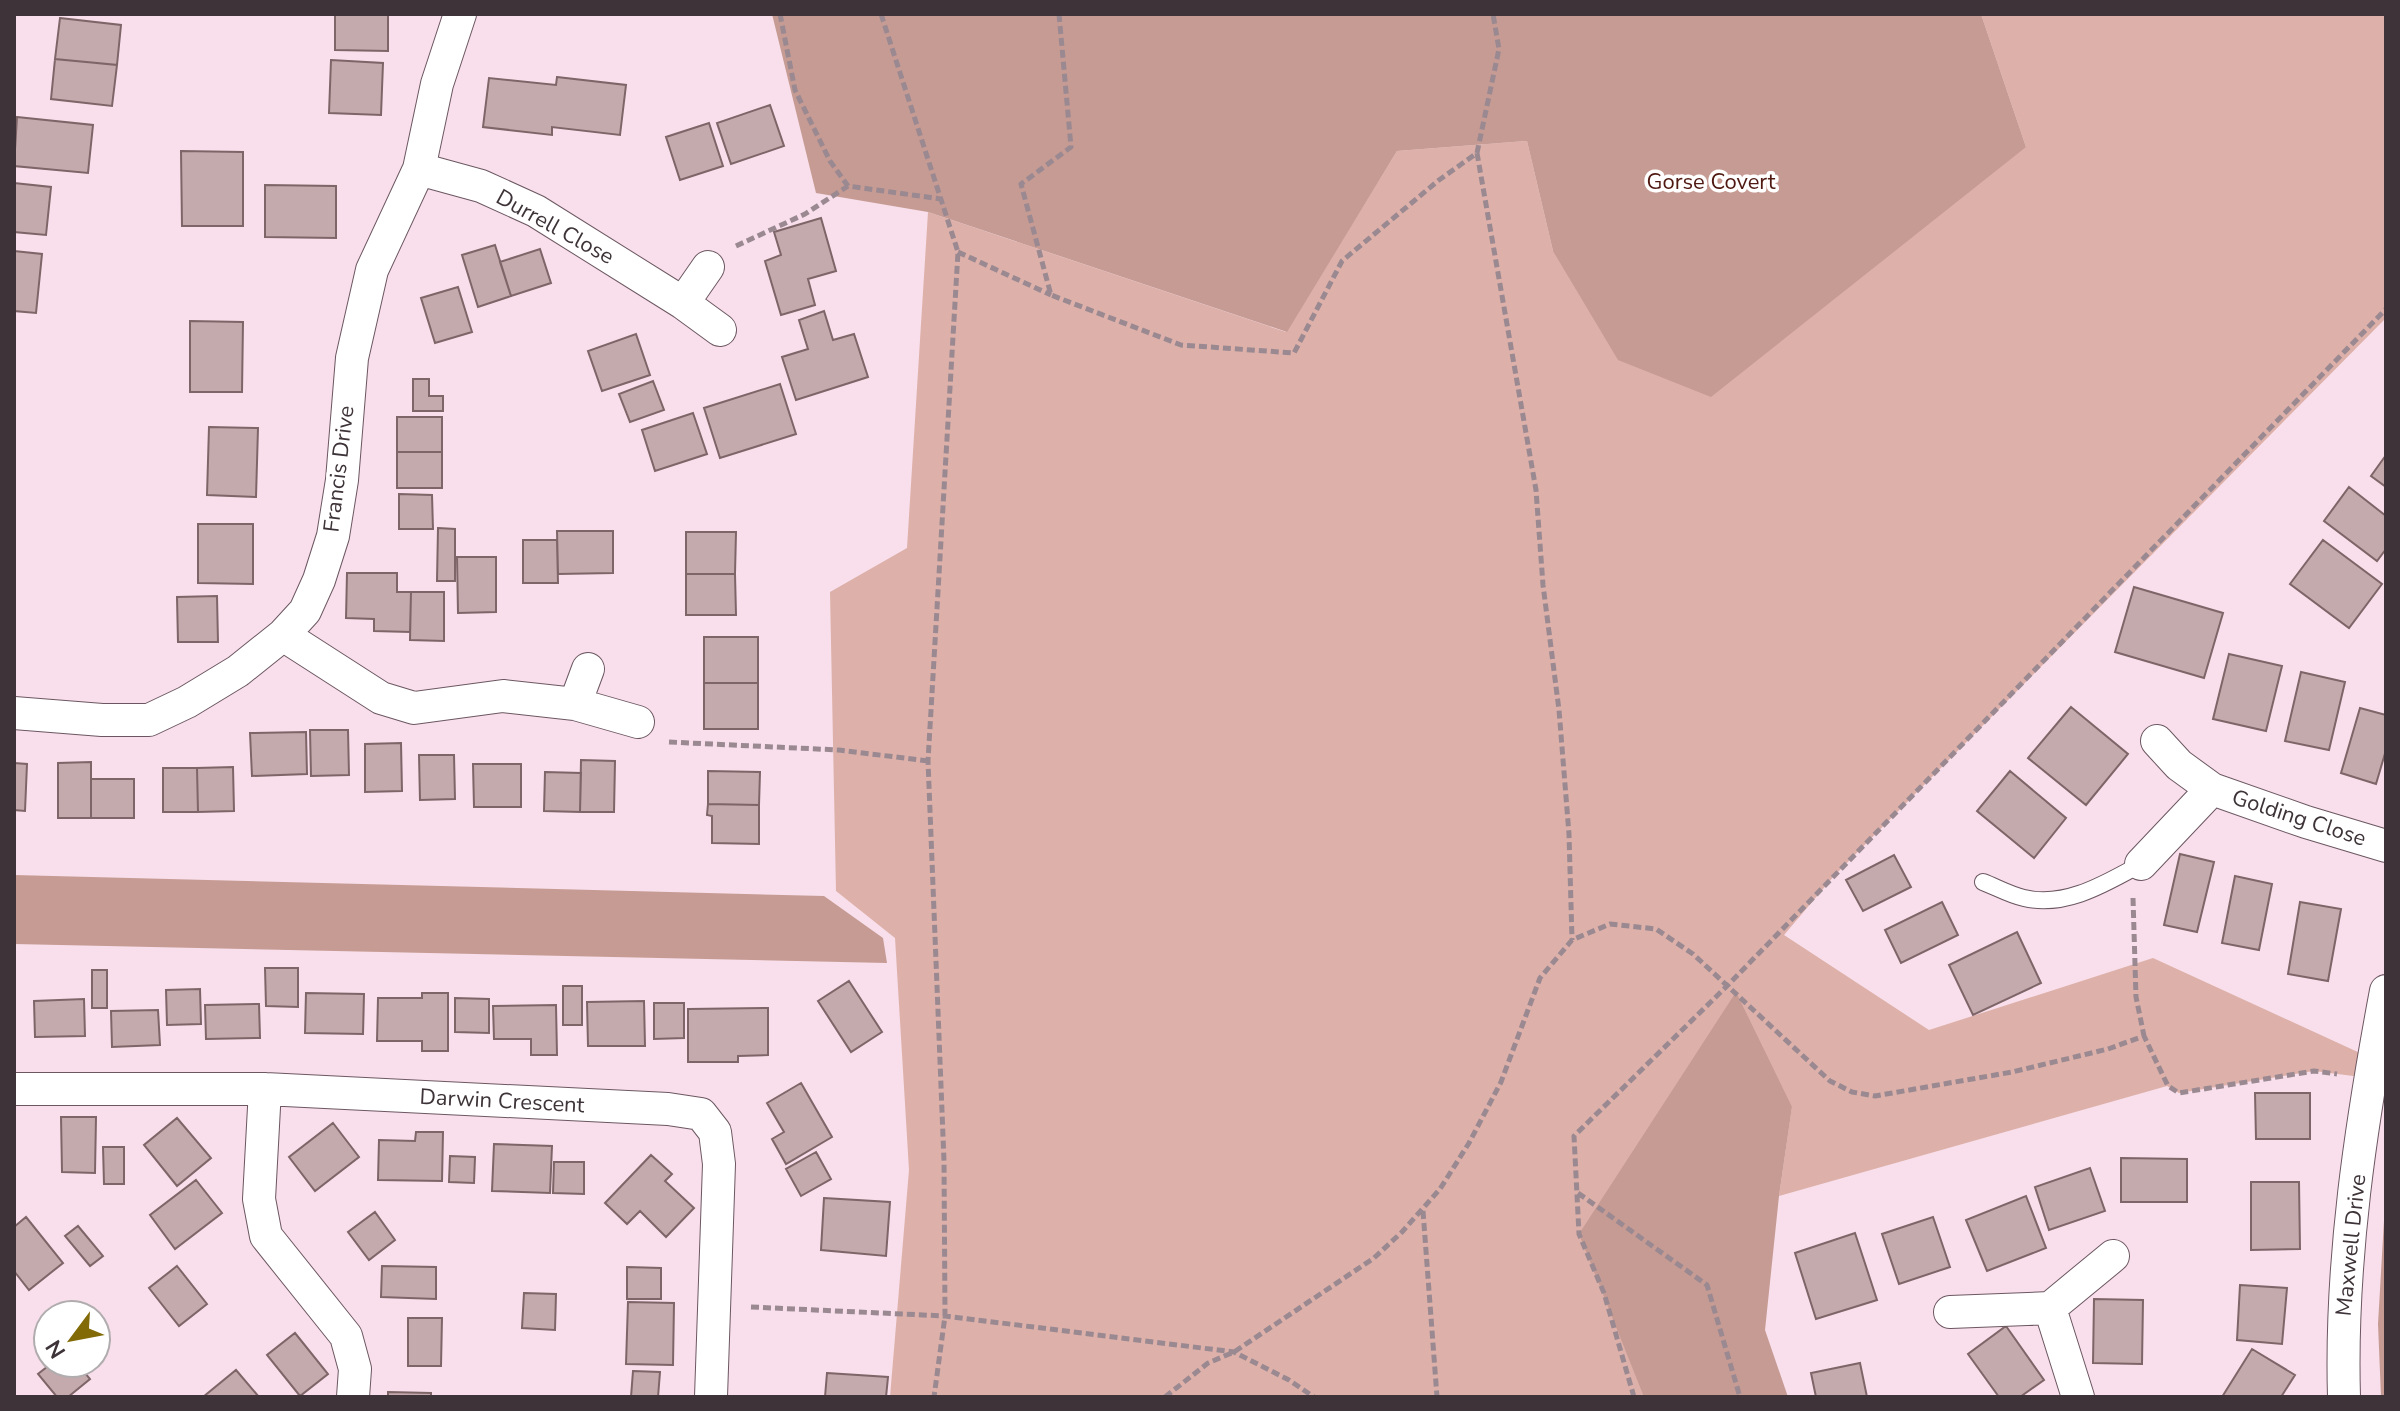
<svg xmlns="http://www.w3.org/2000/svg" width="2400" height="1411" viewBox="0 0 2400 1411" font-family="'Nunito Sans',sans-serif">
<style>
.green{fill:#ddb1a9}
.forest{fill:#c69b93}
.building{fill:#c5aaad;stroke:#7e6568;stroke-width:2}
.lines{fill:none;stroke-linecap:round;stroke-linejoin:round}
.service-casing{stroke:#6c5761;stroke-width:18}
.minor-casing{stroke:#6c5761;stroke-width:34}
.path{stroke:#9b8992;stroke-width:5;stroke-dasharray:8 4;stroke-linecap:butt}
.service{stroke:#fff;stroke-width:16}
.minor{stroke:#fff;stroke-width:32}
.labels{text-anchor:middle;dominant-baseline:central;stroke-width:7;stroke-linejoin:round;paint-order:stroke}
.park-label{font-size:22px;fill:#4f1912;stroke:#fff}
.street-label{font-size:22px;fill:#3d3338;stroke:#fff}
</style>
<rect width="100%" height="100%" fill="#f8dfeb"/>
<path class="green" d="M1981,14H2386V318L1834,876L1784,935L1929,1030L2153,958L2373,1059L2369,1078L2314,1071L2179,1093L2167,1086L1779,1196L1792,1106L1645,1397H890L909,1170L895,938L836,891L830,592L907,548L928,212L1286,332L1397,151L1527,141L1553,251L2026,147Z"/>
<path class="forest" d="M772,14H1981L2026,147L1711,397L1618,360L1553,251L1527,141L1397,151L1287,332L928,212L816,193Z
M14,875L824,896L883,938L887,963L14,944Z
M1736,992L1792,1107L1779,1196L1765,1330L1788,1397H1644L1579,1234Z
M2386,1186V1397H2381L2378,1324Z"/>
<path class="building" d="M335,14H388V51L335,50Z
M60,18L121,25L117,65L55,59Z
M55,59L117,65L112,106L51,99Z
M331,60L383,63L381,115L329,113Z
M557,77L626,85L620,135L552,127V135L483,127L489,78L556,85Z
M770,105L784,146L731,164L717,123Z
M17,117L93,125L88,173L14,166Z
M709,123L723,166L680,180L666,137Z
M181,151L243,152V226H182Z
M14,183L51,187L46,235L14,232Z
M265,185L336,186V238L265,237Z
M821,218L836,271L808,279L815,305L781,315L765,261L781,255L774,232Z
M495,245L511,296L478,307L462,255Z
M540,249L551,283L511,296L500,262Z
M14,251L42,254L36,313L14,311Z
M458,287L472,332L435,343L421,298Z
M824,311L833,340L854,334L868,377L796,400L782,357L808,349L799,320Z
M190,321L243,322L242,392H190Z
M636,334L650,375L602,391L588,351Z
M413,379H429V396H443V411H413Z
M653,381L664,410L630,422L619,394Z
M780,384L796,434L720,458L704,408Z
M693,413L707,454L655,471L642,430Z
M397,417H442V452H397Z
M209,427L258,428L256,497L207,495Z
M397,452H442V488H397Z
M2386,455V487L2371,476Z
M2349,487L2386,516V549L2377,561L2324,521Z
M399,494L432,495L433,529H399Z
M198,524H253V584L198,583Z
M438,528L455,529V581H437Z
M557,531H613V573L558,574Z
M686,532H736L735,574H686Z
M523,540H557L558,583H523Z
M2323,540L2382,584L2349,628L2290,584Z
M457,557H496V612L458,613Z
M347,573H397V592H411L410,632L374,631V619L346,618Z
M686,574H735L736,615H686Z
M2134,587L2223,613L2204,678L2115,652Z
M411,592H444V641L410,640Z
M217,596L218,642H178L177,597Z
M704,637H758V683H704Z
M2229,654L2282,666L2266,731L2213,719Z
M2301,672L2345,682L2329,750L2285,741Z
M704,683H758V729H704Z
M2071,707L2128,754L2086,805L2028,758Z
M2360,708L2386,715V750L2376,784L2341,773Z
M310,730H348L349,775L311,776Z
M306,732L307,774L252,776L250,733Z
M401,743L402,791L365,792V744Z
M419,755H454L455,799L420,800Z
M581,760L615,761L614,812H580Z
M91,762V818H58V763Z
M14,763L27,764L25,811L14,810Z
M473,764H521V807H474Z
M233,767L234,811L198,812L197,768Z
M163,768H197L198,812H163Z
M708,771L760,772L759,805L708,804Z
M2010,771L2066,818L2034,858L1977,811Z
M545,772L581,773L580,812L544,811Z
M91,779H134V818H91Z
M708,804L759,805V844L712,843V816L707,815Z
M2180,854L2214,862L2197,932L2164,925Z
M1894,855L1911,887L1863,911L1846,880Z
M2235,876L2272,884L2259,950L2222,943Z
M1942,902L1958,935L1901,963L1885,930Z
M2300,902L2341,909L2328,981L2288,974Z
M2017,932L2041,983L1973,1015L1949,965Z
M265,968H298V1007L266,1006Z
M92,970H107V1008H92Z
M849,981L882,1032L851,1052L818,1001Z
M563,986H582V1025H563Z
M200,989L201,1024L167,1025L166,990Z
M306,993L364,994L363,1034L305,1033Z
M422,993H448V1051H422V1041H377L378,998H422Z
M455,998L489,999V1033L455,1032Z
M84,999L85,1036L35,1037L34,1001Z
M644,1001L645,1046H588L587,1002Z
M654,1003H684V1038L654,1039Z
M259,1004L260,1038L206,1039L205,1005Z
M556,1005L557,1055H531V1039H494L493,1006Z
M768,1008V1055L738,1056V1062H688V1009Z
M158,1010L160,1045L112,1047L111,1011Z
M801,1083L832,1137L786,1164L772,1139L784,1132L767,1103Z
M2255,1093H2310V1139H2256Z
M61,1117H96L95,1173L62,1172Z
M177,1118L211,1158L177,1186L144,1145Z
M333,1123L359,1157L315,1191L289,1157Z
M416,1132H443L442,1181L378,1180L379,1140L415,1141Z
M494,1144L552,1146L550,1193L492,1191Z
M103,1147H124V1184H104Z
M816,1152L831,1179L801,1196L786,1169Z
M651,1155L672,1174L665,1181L694,1208L666,1237L640,1211L627,1224L605,1203Z
M450,1156L475,1157L474,1183L449,1182Z
M2121,1158L2187,1159V1202H2121Z
M554,1162H584V1194L553,1193Z
M2090,1168L2105,1211L2049,1230L2035,1187Z
M196,1180L222,1213L175,1249L150,1215Z
M2251,1182H2299L2300,1249L2251,1250Z
M2026,1196L2046,1248L1987,1271L1966,1220Z
M824,1198L890,1202L886,1256L821,1250Z
M375,1212L395,1240L369,1260L348,1232Z
M26,1217L63,1263L29,1290L14,1271V1227Z
M1933,1217L1950,1267L1899,1284L1882,1234Z
M78,1226L103,1256L90,1266L65,1236Z
M1855,1233L1877,1300L1816,1319L1795,1253Z
M177,1266L207,1304L179,1326L149,1288Z
M382,1266L436,1267V1299L381,1297Z
M627,1267L661,1268V1299H627Z
M2240,1285L2287,1288L2282,1344L2237,1340Z
M524,1293L556,1294L555,1330L522,1328Z
M2094,1299L2143,1300L2142,1364L2093,1363Z
M628,1302L674,1303L673,1365L626,1364Z
M408,1318H442L441,1366H408Z
M2006,1326L2044,1380L2020,1397H1999L1968,1354Z
M295,1333L328,1374L300,1396L267,1355Z
M2252,1349L2295,1375L2281,1397H2222Z
M52,1363H77L90,1379L68,1397H57L38,1374Z
M1860,1363L1867,1397H1816L1811,1373Z
M236,1370L259,1397H203Z
M633,1371L660,1372L658,1397H631Z
M827,1373L888,1377L886,1397H825Z
M388,1392L431,1393V1397H388Z"/>
<g class="lines">
<defs>
<path id="service" d="M1983,882C1996,887 2010,895 2024,898C2066,908 2106,883 2141,864"/>
<path id="minor" d="M419,169L481,186L536,211L683,303L720,330
M683,303L708,267
M283,635L381,698L414,708L503,696L575,704L638,722
M575,704L588,669
M14,713L102,720H149L187,702L238,671L283,635L305,611L319,580L333,536L342,480L352,358L372,270L419,169L437,84L460,14
M2157,741L2179,765L2212,789L2306,822L2386,846
M2141,864L2212,789
M14,1089H265L668,1109L701,1114L715,1132L719,1164L711,1397
M265,1089L259,1199L266,1236L346,1336L355,1369L353,1397
M2050,1308L2078,1397
M1950,1312L2050,1308L2113,1256
M2344,1397C2340,1261 2361,1124 2386,991"/>
</defs>
<use href="#service" class="service-casing"/>
<use href="#minor" class="minor-casing"/>
<path class="path" d="M780,14L795,90L830,161L848,186L941,199
M881,14L958,252L928,761L944,1161L945,1316L934,1397
M1059,14L1071,147L1021,184L1051,295L1181,345L1294,353L1342,261L1439,180L1477,153L1499,49L1493,14
M1477,153L1536,490L1543,585L1559,710L1569,834L1572,940
M736,246L805,214L848,186
M958,252L1051,295
M669,742L839,750L928,761
M2133,898L2136,997L2144,1036
M1578,1193L1707,1285L1740,1397
M1423,1211L1437,1397
M751,1307L945,1316L1234,1352L1289,1380L1314,1397
M1165,1397L1208,1363L1234,1352L1374,1258L1402,1232L1440,1189L1469,1143L1501,1082L1540,978L1572,940L1610,924L1656,929L1693,954L1830,1081L1852,1092L1875,1096L2012,1072L2108,1049L2144,1036L2168,1086L2179,1093L2314,1071L2337,1074
M1634,1397L1604,1293L1579,1234L1574,1136L1728,985L2386,309"/>
<use href="#service" class="service"/>
<use href="#minor" class="minor"/>
</g>
<g class="labels">
<g class="park-label">
<text x="1711" y="182">Gorse Covert</text>
</g>
<g class="street-label">
<text transform="translate(555 227) rotate(29)">Durrell Close</text>
<text transform="translate(339 469) rotate(-83)">Francis Drive</text>
<text transform="translate(2299 818) rotate(18)">Golding Close</text>
<text transform="translate(502 1101) rotate(3)">Darwin Crescent</text>
<text transform="translate(2351 1245) rotate(-84)">Maxwell Drive</text>
</g>
</g>
<rect width="2400" height="1411" fill="none" stroke="#3d3338" stroke-width="32"/>
<g transform="translate(72 1339) rotate(238)"><circle r="38" fill="#ffffff" stroke="#b1adaf" stroke-width="2"/>
<path d="M0-6L14 30L0 20L-14 30Z" fill="#826b06"/>
<text y="-12" font-size="22" font-weight="bold" text-anchor="middle" fill="#3d3338">N</text>
</g>
</svg>
